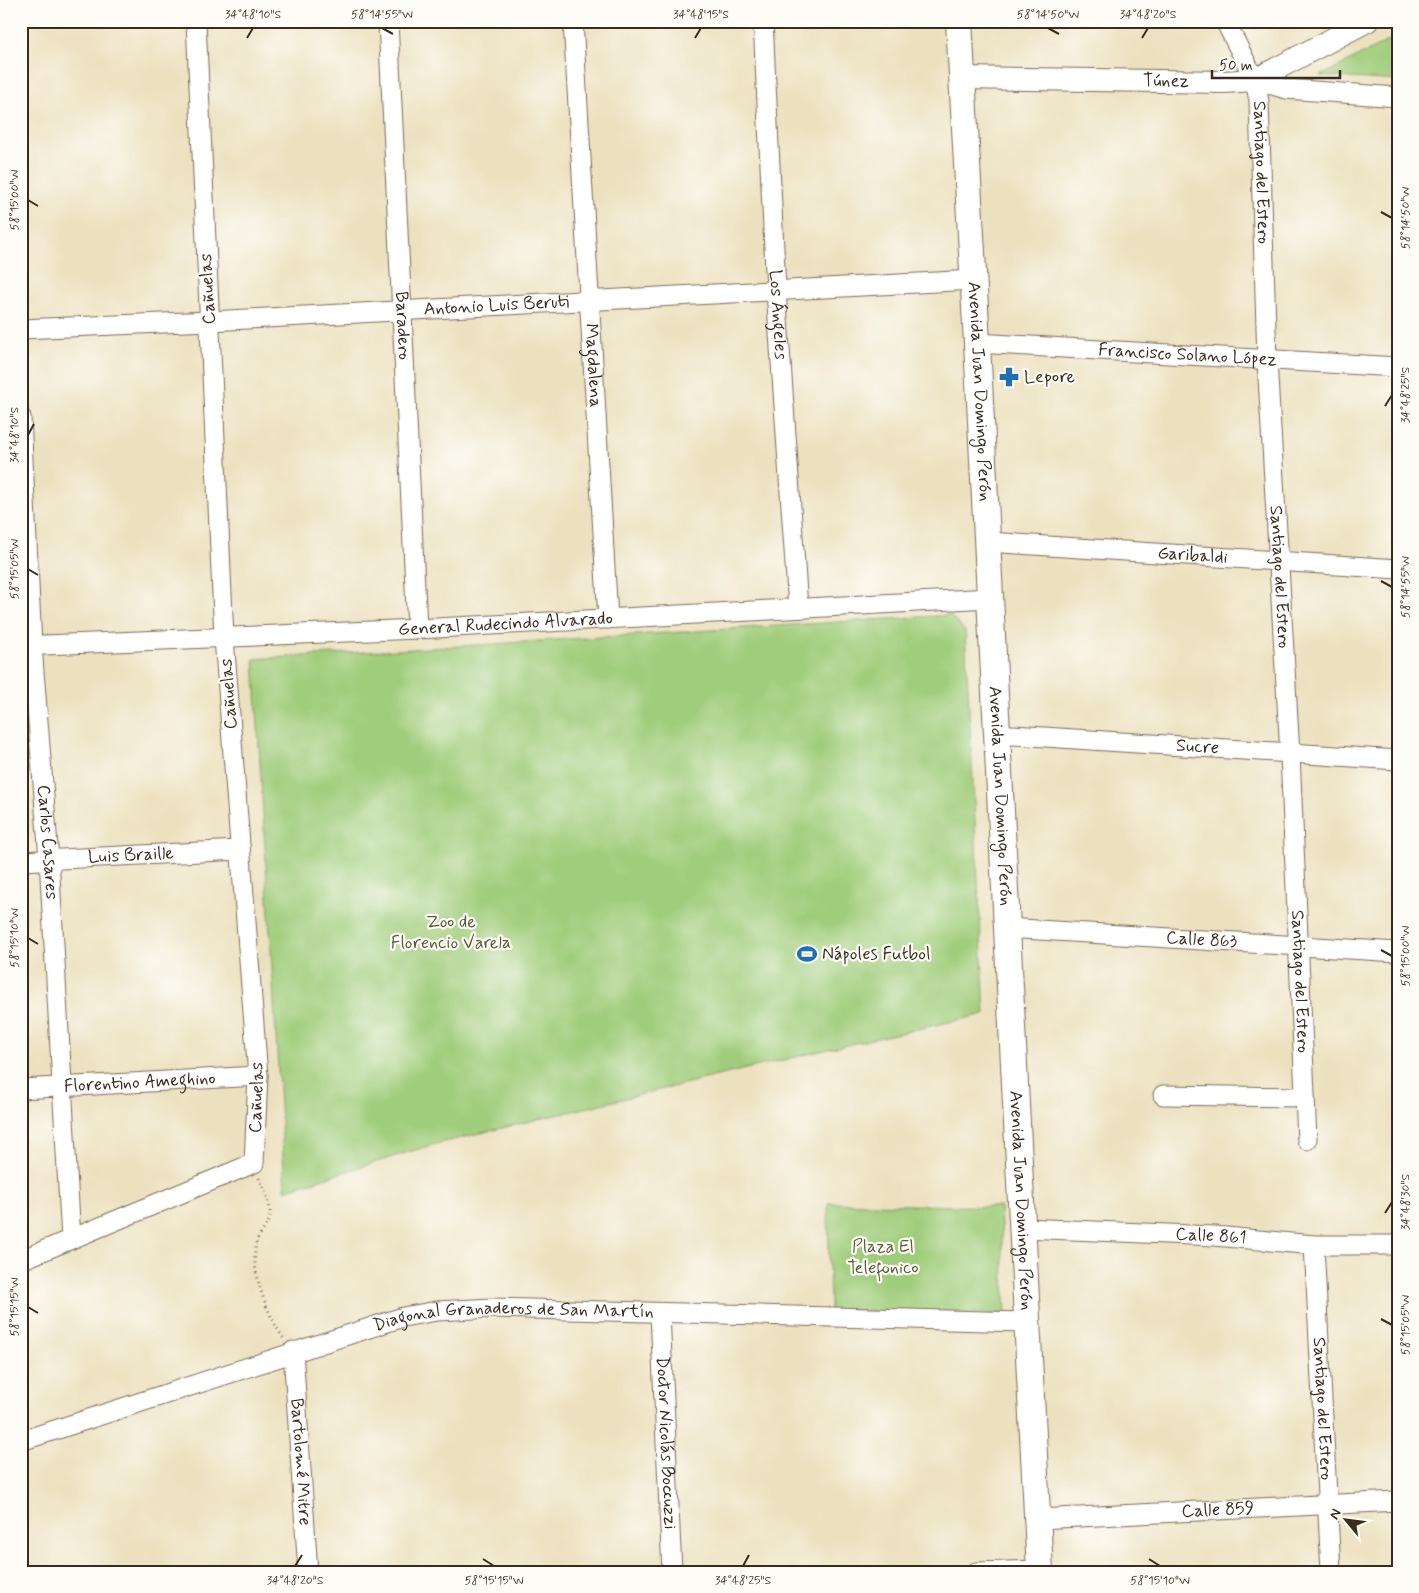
<svg xmlns="http://www.w3.org/2000/svg" width="1419" height="1593" viewBox="0 0 1419 1593" font-family="Mynerve,sans-serif">
<style>
.green{fill:#a0cd7b;stroke:#6e7c4c}
.lines{fill:none;stroke-linecap:round;stroke-linejoin:round}
.minor-casing{stroke:#796a56;stroke-width:21}
.tertiary-casing{stroke:#796a56;stroke-width:24}
.secondary-casing{stroke:#796a56;stroke-width:28}
.path{stroke:#796a56;stroke-width:3;stroke-dasharray:1 4;stroke-linecap:butt}
.minor{stroke:#fff;stroke-width:19}
.tertiary{stroke:#fff;stroke-width:22}
.secondary{stroke:#fff;stroke-width:26}
.ticks{fill:none;stroke:#3b2a1e;stroke-width:2}
.labels{text-anchor:middle;dominant-baseline:central;stroke-width:4.5;stroke-linejoin:round;paint-order:stroke}
.street-label{font-size:18px;fill:#3b2a1e;stroke:#fdfcf7}
.poi-label{font-size:18px;fill:#3b2a1e;stroke:#fdfcf7;text-anchor:start}
.park-label{font-size:18px;fill:#595b3a;stroke:#fdfcf7}
.neatline{fill:none;stroke:#3b2a1e;stroke-width:2}
.ticks-label{font-size:12px;text-anchor:middle;fill:#3b2a1e}
</style>
<rect width="100%" height="100%" fill="#fdfcf7"/>
<filter id="ink" filterUnits="userSpaceOnUse"><feTurbulence type="fractalNoise" baseFrequency=".02" numOctaves="2"/><feDisplacementMap in="SourceGraphic" scale="10" xChannelSelector="R" yChannelSelector="G"/><feConvolveMatrix kernelMatrix="1 2 1 2 8 2 1 2 1" color-interpolation-filters="sRGB"/></filter>
<filter id="wash" filterUnits="userSpaceOnUse"><feTurbulence type="fractalNoise" baseFrequency=".0096" numOctaves="4" result="noise"/><feDisplacementMap in="SourceGraphic" scale="20" xChannelSelector="R" yChannelSelector="G"/><feGaussianBlur stdDeviation="1.12" result="paint"/><feColorMatrix in="noise" values="0 0 0 0 0 0 0 0 0 0 0 0 0 0 0 0 0 1.4 0 .05"/><feComposite in="paint" operator="in"/></filter>
<g filter="url(#wash)">
<rect width="100%" height="100%" fill="#ece1bf"/>
<path class="green" d="M1398,36V81L1320,76Z
M950,615L965,631L985,1014L837,1047L432,1145L285,1190L254,659Z
M828,1203L1000,1207L1006,1314L830,1310Z"/>
</g>
<g filter="url(#ink)">
<g class="lines">
<defs>
<g id="minor">
<path id="s1" d="M388,21L417,629"/>
<path id="s2" d="M573,21L608,619"/>
<path id="s3" d="M763,21L776,290L798,608"/>
<path id="s4" d="M1225,21L1255,80L1259,101L1267,360L1290,754L1307,1140"/>
<path d="M1255,80L1286,89L1398,97"/>
<path id="s5" d="M21,329L210,321L973,280"/>
<path id="s6" d="M977,343L1398,367"/>
<path id="s7" d="M21,417L32,646L49,859L71,1239"/>
<path id="s8" d="M988,542L1398,569"/>
<path id="s9" d="M21,646L417,629L990,598"/>
<path id="s10" d="M997,734L1398,760"/>
<path id="s11" d="M21,861L240,850"/>
<path id="s12" d="M1007,928L1398,952"/>
<path id="s13" d="M21,1089L258,1076"/>
<path d="M1163,1095L1303,1097"/>
<path id="s14" d="M1023,1228L1215,1236L1314,1245H1398"/>
<path id="s15" d="M1314,1245L1331,1572"/>
<path id="s16" d="M21,1260L254,1163L258,1076L224,638L196,21"/>
<path id="s17" d="M660,1314L672,1572"/>
<path id="s18" d="M293,1351L308,1572"/>
<path id="s19" d="M21,1441L403,1317L437,1311L492,1308L1026,1322"/>
<path id="s20" d="M1038,1519L1398,1501"/>
<path d="M976,1572L1040,1570"/>
</g>
<g id="tertiary">
<path id="s21" d="M962,78L1224,82L1255,80L1367,21"/>
</g>
<g id="secondary">
<path id="s22" d="M959,21L977,343L1040,1572"/>
</g>
</defs>
<use href="#minor" class="minor-casing"/>
<use href="#tertiary" class="tertiary-casing"/>
<use href="#secondary" class="secondary-casing"/>
<path class="path" d="M259,1178C264,1190 273,1206 269,1219C267,1227 260,1233 257,1240C248,1267 268,1317 284,1339"/>
<use href="#minor" class="minor"/>
<use href="#tertiary" class="tertiary"/>
<use href="#secondary" class="secondary"/>
</g>
</g>
<path class="ticks" d="M382,28L393,34M1048,28L1059,34M247,38L253,28M695,38L701,28M1142,38L1148,28M28,200L38,206M1381,212L1392,218M1385,406L1392,395M28,435L34,424M28,569L38,575M1381,581L1392,587M28,938L38,944M1381,950L1392,956M1385,1213L1392,1202M28,1307L38,1313M1381,1319L1392,1325M483,1559L494,1566M1149,1559L1160,1566M295,1566L302,1555M743,1566L749,1555"/>
<defs>
<symbol id="pharmacy-bare" viewBox="-9 -9 18 18"><path d="M-2-6h4v4h4v4h-4v4h-4v-4h-4v-4h4Z" fill="#1f6fb2" stroke="#fdfcf7" stroke-width="2.5" paint-order="stroke"/></symbol>
<symbol id="stadium-bare" viewBox="-9 -9 18 18"><path d="M0-5a6.5 5 0 1 0 0 10a6.5 5 0 1 0 0-10ZM-3.5-1.8h7v3.6h-7Z" fill="#1f6fb2" stroke="#fdfcf7" stroke-width="2.5" paint-order="stroke"/></symbol>
</defs>
<g fill-rule="evenodd">
<use href="#pharmacy-bare" x="995" y="363" width="28" height="28"/>
<use href="#stadium-bare" x="793" y="940" width="28" height="28"/>
</g>
<g class="labels">
<g class="street-label">
<text stroke="none"><textPath href="#s21" startOffset="204">Túnez</textPath></text>
<text stroke="none"><textPath href="#s4" startOffset="159">Santiago del Estero</textPath></text>
<text transform="translate(208 289) rotate(-93)">Cañuelas</text>
<text stroke="none"><textPath href="#s5" startOffset="476">Antonio Luis Beruti</textPath></text>
<text stroke="none"><textPath href="#s3" startOffset="294">Los Ángeles</textPath></text>
<text stroke="none"><textPath href="#s1" startOffset="305">Baradero</textPath></text>
<text stroke="none"><textPath href="#s6" startOffset="211">Francisco Solano López</textPath></text>
<text stroke="none"><textPath href="#s2" startOffset="345">Magdalena</textPath></text>
<text stroke="none"><textPath href="#s22" startOffset="371">Avenida Juan Domingo Perón</textPath></text>
<text stroke="none"><textPath href="#s8" startOffset="205">Garibaldi</textPath></text>
<text stroke="none"><textPath href="#s4" startOffset="564">Santiago del Estero</textPath></text>
<text stroke="none"><textPath href="#s9" startOffset="485">General Rudecindo Alvarado</textPath></text>
<text transform="translate(229 694) rotate(-94)">Cañuelas</text>
<text stroke="none"><textPath href="#s10" startOffset="201">Sucre</textPath></text>
<text stroke="none"><textPath href="#s22" startOffset="776">Avenida Juan Domingo Perón</textPath></text>
<text stroke="none"><textPath href="#s7" startOffset="426">Carlos Casares</textPath></text>
<text stroke="none"><textPath href="#s11" startOffset="110">Luis Braille</textPath></text>
<text stroke="none"><textPath href="#s12" startOffset="195">Calle 863</textPath></text>
<text stroke="none"><textPath href="#s4" startOffset="969">Santiago del Estero</textPath></text>
<text stroke="none"><textPath href="#s13" startOffset="119">Florentino Ameghino</textPath></text>
<text stroke="none"><textPath href="#s16" startOffset="318">Cañuelas</textPath></text>
<text stroke="none"><textPath href="#s22" startOffset="1181">Avenida Juan Domingo Perón</textPath></text>
<text stroke="none"><textPath href="#s14" startOffset="188">Calle 861</textPath></text>
<text stroke="none"><textPath href="#s19" startOffset="512">Diagonal Granaderos de San Martín</textPath></text>
<text stroke="none"><textPath href="#s15" startOffset="164">Santiago del Estero</textPath></text>
<text stroke="none"><textPath href="#s17" startOffset="129">Doctor Nicolás Boccuzzi</textPath></text>
<text stroke="none"><textPath href="#s18" startOffset="111">Bartolomé Mitre</textPath></text>
<text stroke="none"><textPath href="#s20" startOffset="180">Calle 859</textPath></text>
</g>
<g class="poi-label">
<text x="1024" y="377">Lepore</text>
<text x="822" y="954">Nápoles Futbol</text>
</g>
<g class="park-label">
<text x="451" y="922">Zoo de<tspan x="451" dy="21">Florencio Varela</tspan></text>
<text x="883" y="1247">Plaza El<tspan x="883" dy="21">Telefonico</tspan></text>
</g>
</g>
<rect width="1419" height="1593" fill="none" stroke="#fdfcf7" stroke-width="55"/>
<g transform="translate(1346 1520) rotate(299)" stroke="#fdfcf7" stroke-width="4" paint-order="stroke">
<path d="M0-4L9 19L0 12L-9 19Z" fill="#3b2a1e"/>
<text y="-8" font-size="14" font-weight="bold" text-anchor="middle" fill="#3b2a1e">N</text>
</g>
<path d="M1212 70v8h128v-8" fill="none" stroke="#3b2a1e" stroke-width="2.5"/>
<text x="1219" y="70" font-size="15" fill="#3b2a1e" stroke="#fdfcf7" stroke-width="4" paint-order="stroke">50 m</text>
<rect x="28" y="28" width="1364" height="1538" class="neatline"/>
<g class="ticks-label">
<text x="253" y="18">34°48'10"S</text>
<text x="382" y="18">58°14'55"W</text>
<text x="701" y="18">34°48'15"S</text>
<text x="1048" y="18">58°14'50"W</text>
<text x="1148" y="18">34°48'20"S</text>
<text transform="translate(14 200) rotate(-90)" y="4">58°15'00"W</text>
<text transform="translate(1405 218) rotate(-90)" y="4">58°14'50"W</text>
<text transform="translate(1405 395) rotate(-90)" y="4">34°48'25"S</text>
<text transform="translate(14 435) rotate(-90)" y="4">34°48'10"S</text>
<text transform="translate(14 569) rotate(-90)" y="4">58°15'05"W</text>
<text transform="translate(1405 587) rotate(-90)" y="4">58°14'55"W</text>
<text transform="translate(14 938) rotate(-90)" y="4">58°15'10"W</text>
<text transform="translate(1405 956) rotate(-90)" y="4">58°15'00"W</text>
<text transform="translate(1405 1202) rotate(-90)" y="4">34°48'30"S</text>
<text transform="translate(14 1307) rotate(-90)" y="4">58°15'15"W</text>
<text transform="translate(1405 1325) rotate(-90)" y="4">58°15'05"W</text>
<text x="295" y="1584">34°48'20"S</text>
<text x="494" y="1584">58°15'15"W</text>
<text x="743" y="1584">34°48'25"S</text>
<text x="1160" y="1584">58°15'10"W</text>
</g>
</svg>
